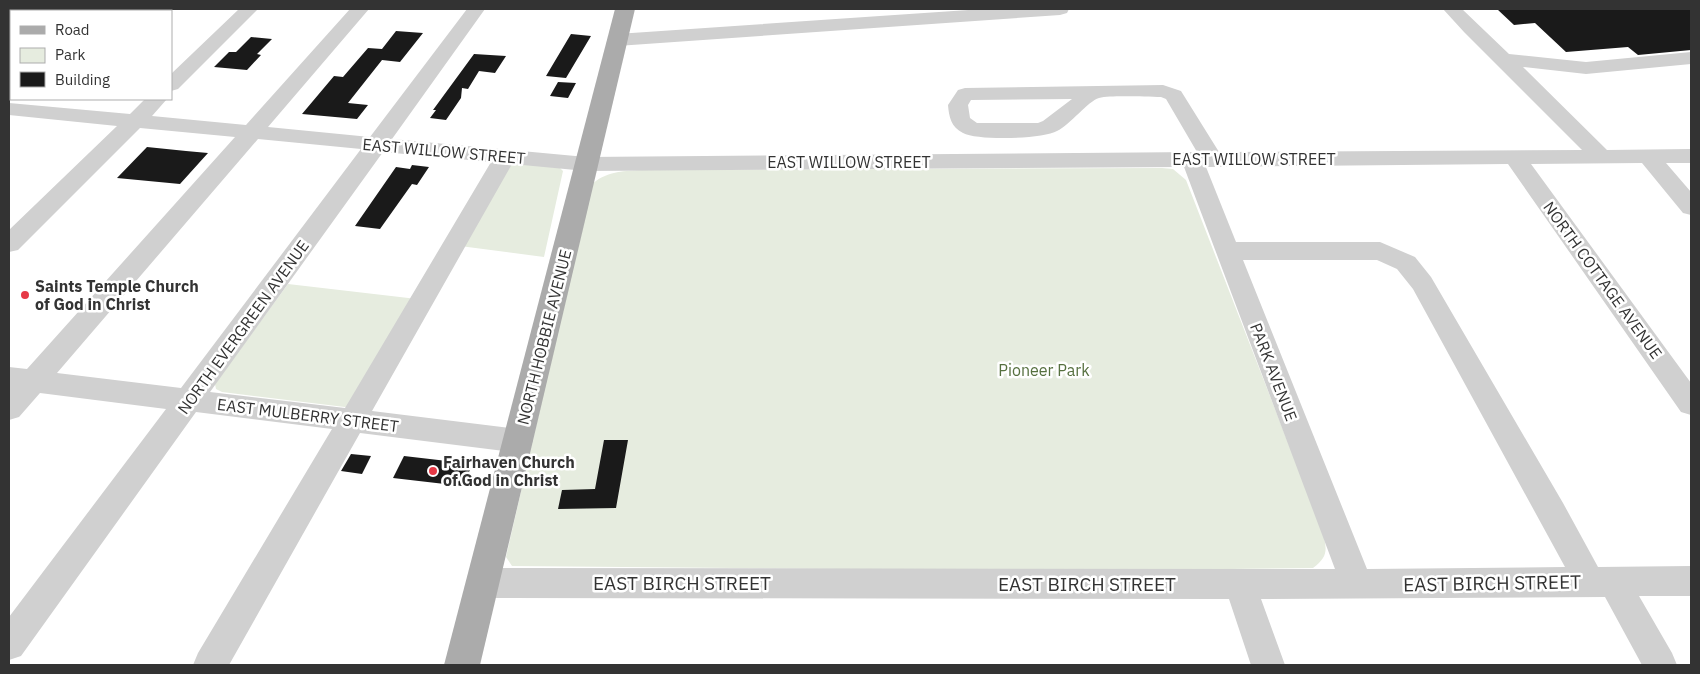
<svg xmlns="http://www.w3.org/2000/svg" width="1700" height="674" viewBox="0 0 1700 674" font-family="'IBM Plex Sans',sans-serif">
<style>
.green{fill:#e6ecdf}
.building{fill:#1a1a1a}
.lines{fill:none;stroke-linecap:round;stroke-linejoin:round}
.minor{fill:#d0d0d0;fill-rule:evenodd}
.major{fill:#ababab;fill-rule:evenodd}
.poi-dot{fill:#e63946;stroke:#fff;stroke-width:2}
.labels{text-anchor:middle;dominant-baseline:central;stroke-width:5;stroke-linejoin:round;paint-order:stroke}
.street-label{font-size:16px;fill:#333;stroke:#fff}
.poi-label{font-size:16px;font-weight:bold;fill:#333;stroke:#fff;text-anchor:start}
.park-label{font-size:16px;fill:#56703f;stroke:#fff}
.near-street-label{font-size:19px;fill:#333;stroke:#fff}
</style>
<rect width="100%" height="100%" fill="#fff"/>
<path class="green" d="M23,9H174L140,11H21Z
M507,162L560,168L563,171L544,257L460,246Z
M1162,168L1173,169L1186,180L1322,530C1327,549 1329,556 1313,568L1052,571L512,566L506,557L591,185C605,172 622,171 640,170Z
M288,284L417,299L353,408L222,392L216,389L215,384Z"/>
<path class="building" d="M1497,9H1691V50L1638,55L1628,47L1566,52L1535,23L1514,25Z
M396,31L423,33L400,62L382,60L348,103L368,105L357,119L302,114L334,76L343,77L368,48L382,49Z
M571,34L591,36L566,78L546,76Z
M251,37L272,39L257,54L261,55L247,70L214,67L229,52H236Z
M474,54L506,56L495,73L479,71L468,89L462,88L461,98L446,120L430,118L436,110H433Z
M558,82L576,83L568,98L550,96Z
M147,147L186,151L208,153L180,184L117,178Z
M412,165L429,167L417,185L412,184L380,229L355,226L396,167L410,169Z
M604,440H628L616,508L558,509L562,490L595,489Z
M351,454L371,456L362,474L341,471Z
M404,456L473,464L462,486L393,478Z"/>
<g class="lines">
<path class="minor" d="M9,9H28L27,11H11V15L9,14Z
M239,9H258L178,89L171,91V74Z
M350,9H369L268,127L370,137L467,9H485L392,139L586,157L1197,152L1166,99L1161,97C1146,97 1112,95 1099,98C1088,101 1070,125 1057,131C1043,139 978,141 963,133C951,127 949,117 948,105L958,90L965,88L1163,85L1181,91L1219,152L1582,150L1464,32L1443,9H1462L1509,54L1586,62L1691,52V64L1586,74L1523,67L1607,150L1691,149V163H1666L1691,192V215L1683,213L1642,163L1531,164L1691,383V415L1681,412L1508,164L1206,167L1236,242H1380L1415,257L1431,277L1563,503L1598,567L1691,566V596H1639L1672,653L1677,665H1642L1605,597L1261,599L1285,665H1251L1229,599L482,598L471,594L466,583L471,572L482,568L1335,569L1184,167L586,171L512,164L372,411L519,429L529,433L533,441L529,449L519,453L360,433L229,665H193L198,653L332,429L196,412L21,656L9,660V617L166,409L40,393L19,417L9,420V367L27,369L235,137L140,128L18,250L9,252V230L117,126L9,115V103L130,114L145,99H167L152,116L246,125ZM1072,99L1043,121L1038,123H977L970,118L968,105L971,100ZM258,139L361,149L181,388L57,373ZM383,152L491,162L345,408L210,392ZM1243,260H1377L1397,269L1413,289L1565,567L1367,569Z
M983,9H1069L1067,13L1060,15L617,46L610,44L607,40L610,36L617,34Z"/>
<path class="major" d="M615,9H635L480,665H444Z"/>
</g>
<g class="poi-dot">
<circle cx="25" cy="295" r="5"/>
<circle cx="433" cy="471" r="5"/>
</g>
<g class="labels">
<g class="street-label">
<text transform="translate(444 151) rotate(5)">EAST WILLOW STREET</text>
<text x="1254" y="159">EAST WILLOW STREET</text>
<text x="849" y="162">EAST WILLOW STREET</text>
<text transform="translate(1603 280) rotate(54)">NORTH COTTAGE AVENUE</text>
<text transform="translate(243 327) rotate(-54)">NORTH EVERGREEN AVENUE</text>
<text transform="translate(544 337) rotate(-76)">NORTH HOBBIE AVENUE</text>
<text transform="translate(1274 372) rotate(69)">PARK AVENUE</text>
<text transform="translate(308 415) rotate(7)">EAST MULBERRY STREET</text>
</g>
<g class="poi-label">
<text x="35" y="286">Saints Temple Church<tspan x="35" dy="18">of God in Christ</tspan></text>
<text x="443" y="462">Fairhaven Church<tspan x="443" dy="18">of God in Christ</tspan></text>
</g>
<g class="park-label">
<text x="1044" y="370">Pioneer Park</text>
</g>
<g class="near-street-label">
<text x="682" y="583">EAST BIRCH STREET</text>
<text transform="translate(1492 583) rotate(-1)">EAST BIRCH STREET</text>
<text x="1087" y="584">EAST BIRCH STREET</text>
</g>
</g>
<rect width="1700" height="674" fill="none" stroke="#333333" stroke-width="20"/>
<rect x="10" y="10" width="162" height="90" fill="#ffffff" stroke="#adadad"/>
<rect x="20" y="26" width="25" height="8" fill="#ababab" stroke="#adadad"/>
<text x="55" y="35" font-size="15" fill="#333333">Road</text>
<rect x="20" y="48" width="25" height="15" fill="#e6ecdf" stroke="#adadad"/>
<text x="55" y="60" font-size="15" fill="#333333">Park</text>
<rect x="20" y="72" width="25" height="15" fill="#1a1a1a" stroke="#adadad"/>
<text x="55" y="85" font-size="15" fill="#333333">Building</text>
</svg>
